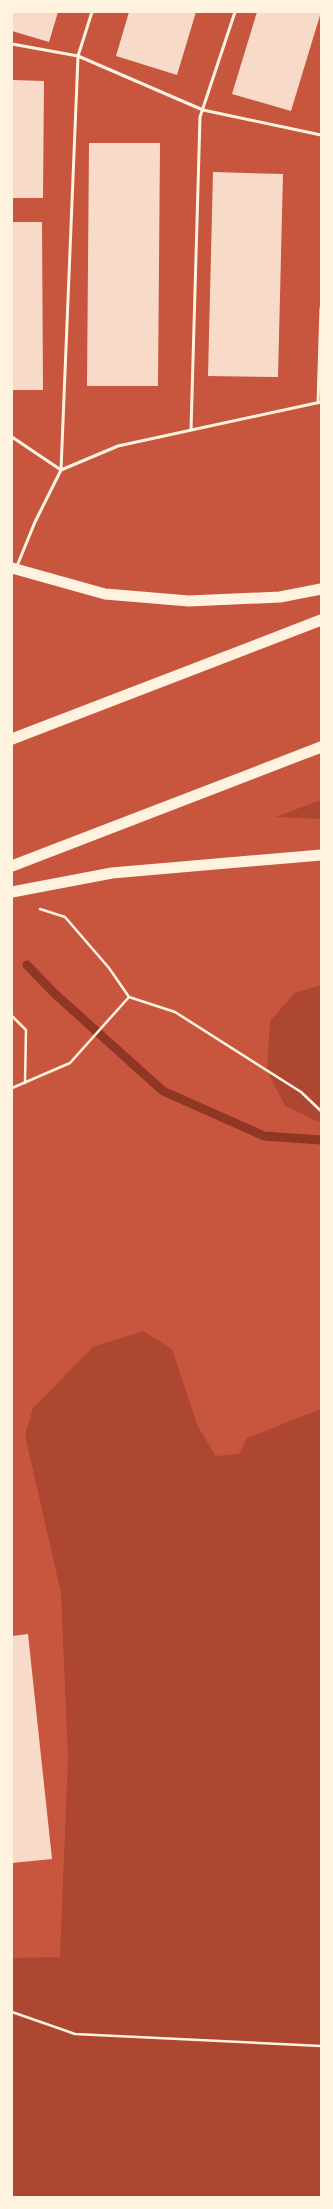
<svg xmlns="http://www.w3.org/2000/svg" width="333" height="2209" viewBox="0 0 333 2209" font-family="'Fira Sans Condensed',sans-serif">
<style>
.green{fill:#ae4732}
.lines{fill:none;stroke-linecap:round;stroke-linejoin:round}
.stream{stroke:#8f3625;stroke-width:9}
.building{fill:#f7dbc8}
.path{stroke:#fff3e0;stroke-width:2.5}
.service{stroke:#fff3e0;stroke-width:3}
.trunk{stroke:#fff3e0;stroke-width:11}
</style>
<rect width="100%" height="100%" fill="#c8553d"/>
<path class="green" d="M321,800V819L275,817Z
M321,985V1123L285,1106L267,1070L270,1021L295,993Z
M143,1331L172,1349L198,1427L216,1456L239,1454L247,1438L321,1409V2197H12V1958L60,1957L68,1757L61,1593L25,1435L33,1408L93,1347Z"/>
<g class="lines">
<path class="stream" d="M27,965L54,993L163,1091L264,1136L321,1140"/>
</g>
<path class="building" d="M12,12H58L49,42L12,31Z
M129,12H196L177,75L116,56Z
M257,12H321L291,111L232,94Z
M12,80L44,81L43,198H12Z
M89,143H160L158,386H87Z
M213,172L283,174L278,377L208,376Z
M12,222H42L43,390H12Z
M28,1634L52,1859L12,1863V1636Z"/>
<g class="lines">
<path class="path" d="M40,909L65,917L109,968L129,997
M12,1016L26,1030L25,1083
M12,1088L70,1063L129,997L175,1012L301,1092L321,1111
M12,2012L75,2034L321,2046"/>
<path class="service" d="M12,44L78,56L203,110L321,135
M318,403L321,308
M191,430L200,117L235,12
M12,437L61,470
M61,470L78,56L92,12
M17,566L35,522L61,470L118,446L321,402"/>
<path class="trunk" d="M12,568L105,594L189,601L280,597L321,589
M12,739L321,620
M12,866L321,747
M12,892L112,873L321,855"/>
</g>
<rect width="333" height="2209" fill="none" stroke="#fff3e0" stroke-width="26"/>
</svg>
